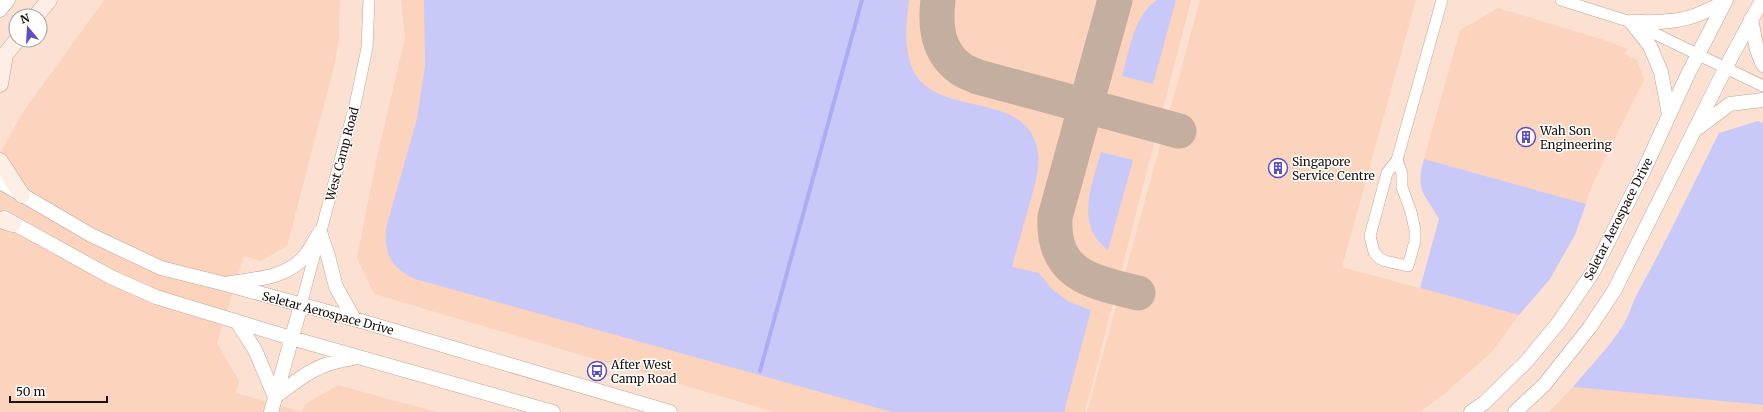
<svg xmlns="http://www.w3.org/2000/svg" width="1763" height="412" viewBox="0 0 1763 412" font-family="Merriweather,serif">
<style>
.built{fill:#fcd3bc}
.green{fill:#c8c9f8}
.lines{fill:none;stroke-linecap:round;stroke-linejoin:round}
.stream{stroke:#acacf3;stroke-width:4}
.taxiway{stroke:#c4aea0;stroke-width:35}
.minor-casing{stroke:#c2a390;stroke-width:12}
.tertiary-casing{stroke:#c2a390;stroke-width:15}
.secondary-casing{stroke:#c2a390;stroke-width:17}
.minor{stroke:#fff;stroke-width:11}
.tertiary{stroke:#fff;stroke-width:14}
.secondary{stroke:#feefe6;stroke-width:16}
.labels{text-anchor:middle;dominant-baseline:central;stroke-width:3;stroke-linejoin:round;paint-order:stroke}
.poi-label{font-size:12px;fill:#1c110b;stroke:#fff;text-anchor:start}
.street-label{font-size:12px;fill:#1c110b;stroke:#fff}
</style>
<rect width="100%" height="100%" fill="#fce1d2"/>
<path class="built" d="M104,0H340L339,39L335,63L287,246L261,261L244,256L217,343L239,381L236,393L302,412H0V153L23,112Z
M401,0H1191L1085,412H774L374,294L357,258L377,157L405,38Z
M1200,0H1416L1342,267L1519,315L1492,352L1443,395L1420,412H1087Z
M1498,8L1607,41L1628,49L1625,54L1637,60L1644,80L1593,183L1586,204L1424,159L1460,30Z
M338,385L436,412H302L305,404Z
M1573,387L1763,405V412H1549Z"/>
<path class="green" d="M424,0H909C906,24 903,49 914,72C939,119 1031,89 1038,154C1040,170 1034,187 1030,202C1024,224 1018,245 1012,267L1039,273L1052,289L1069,302L1091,310L1064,412H892L415,279C391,268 384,254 386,228L417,119L425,66Z
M1157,0H1176L1153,84L1122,76C1130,50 1133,16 1157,0Z
M1758,121L1763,123V405L1573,387C1590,366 1609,348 1623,325C1629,316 1632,304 1637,294C1666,242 1692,187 1719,133Z
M1101,152L1133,160L1108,250C1074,225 1092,185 1101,152Z
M1424,159L1586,204L1575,235L1550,279L1519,315L1420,288L1439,219C1424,193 1415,190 1424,159Z"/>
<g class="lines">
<path class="stream" d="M760,371L862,0"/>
<path class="taxiway" d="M938,0C935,26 937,52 961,69C965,72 972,74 978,77L1179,131
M1115,0L1055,217C1052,275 1092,282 1138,293"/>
<defs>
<path id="minor" d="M1561,0L1631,22L1763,86
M1397,160L1402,174V187L1411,212L1415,230V241L1408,266L1385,261L1379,258L1374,252L1370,236L1387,173L1397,160L1442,0
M301,305L355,105L367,48L369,0"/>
<path id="tertiary" d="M0,10L8,0
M1751,19L1757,50L1763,65
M1631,22L1650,46L1661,72L1669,115
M1631,22C1643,22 1656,23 1669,21C1689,20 1707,11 1725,2
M1698,128L1730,104L1763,100
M0,182L91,235L161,268L225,284L354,319L670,412
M4,218L111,277L156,297L291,338L553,412
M320,232L328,256L336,287L354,319
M230,283C255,279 287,278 305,256C311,249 315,240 320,232
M237,322L255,350L275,397
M275,397C302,376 318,363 353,358
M271,412L301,305
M1471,412L1484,403L1526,362L1559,322L1593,272L1643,172L1688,74L1726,0
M1515,412L1544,385L1590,327L1614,291L1726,67L1762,0"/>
<path id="secondary" d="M36,16L49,0
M0,61L17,40
M0,84L5,55
M0,161L22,195
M0,220L13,224"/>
</defs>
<use href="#minor" class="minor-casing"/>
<use href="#tertiary" class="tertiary-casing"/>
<use href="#secondary" class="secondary-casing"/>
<use href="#minor" class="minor"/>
<use href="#tertiary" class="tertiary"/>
<use href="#secondary" class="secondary"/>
</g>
<defs>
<symbol id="building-ring" viewBox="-11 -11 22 22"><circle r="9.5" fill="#fff" stroke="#5e4ec6" stroke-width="1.5"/><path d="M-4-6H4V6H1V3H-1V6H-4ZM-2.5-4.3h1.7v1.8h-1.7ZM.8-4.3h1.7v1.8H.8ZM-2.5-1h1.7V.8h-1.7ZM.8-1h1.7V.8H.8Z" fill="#5e4ec6"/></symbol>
<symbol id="bus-ring" viewBox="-11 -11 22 22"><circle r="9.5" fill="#fff" stroke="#5e4ec6" stroke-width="1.5"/><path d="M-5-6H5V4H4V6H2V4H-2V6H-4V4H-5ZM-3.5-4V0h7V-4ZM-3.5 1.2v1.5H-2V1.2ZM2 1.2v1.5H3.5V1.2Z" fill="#5e4ec6"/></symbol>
</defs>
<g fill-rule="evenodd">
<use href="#building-ring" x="1515" y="126" width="22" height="22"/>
<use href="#building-ring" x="1267" y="157" width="22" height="22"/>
<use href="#bus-ring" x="586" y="360" width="22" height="22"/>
</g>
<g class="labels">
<g class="poi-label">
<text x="1540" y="130">Wah Son<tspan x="1540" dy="14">Engineering</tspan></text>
<text x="1292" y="161">Singapore<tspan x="1292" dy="14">Service Centre</tspan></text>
<text x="611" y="364">After West<tspan x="611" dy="14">Camp Road</tspan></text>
</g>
<g class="street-label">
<text transform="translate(342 154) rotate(-75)">West Camp Road</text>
<text transform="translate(1618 219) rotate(-63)">Seletar Aerospace Drive</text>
<text transform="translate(328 313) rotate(15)">Seletar Aerospace Drive</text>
</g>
</g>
<g transform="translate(28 28) rotate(342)"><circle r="19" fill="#ffffff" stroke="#a4a09d"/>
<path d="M0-3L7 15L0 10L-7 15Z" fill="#5e4ec6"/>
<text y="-6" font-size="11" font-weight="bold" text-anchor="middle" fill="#1c110b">N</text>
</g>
<path d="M10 396v6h97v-6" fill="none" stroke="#1c110b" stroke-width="2"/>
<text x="16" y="396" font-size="12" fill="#1c110b" stroke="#ffffff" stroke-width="3" paint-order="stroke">50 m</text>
</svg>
